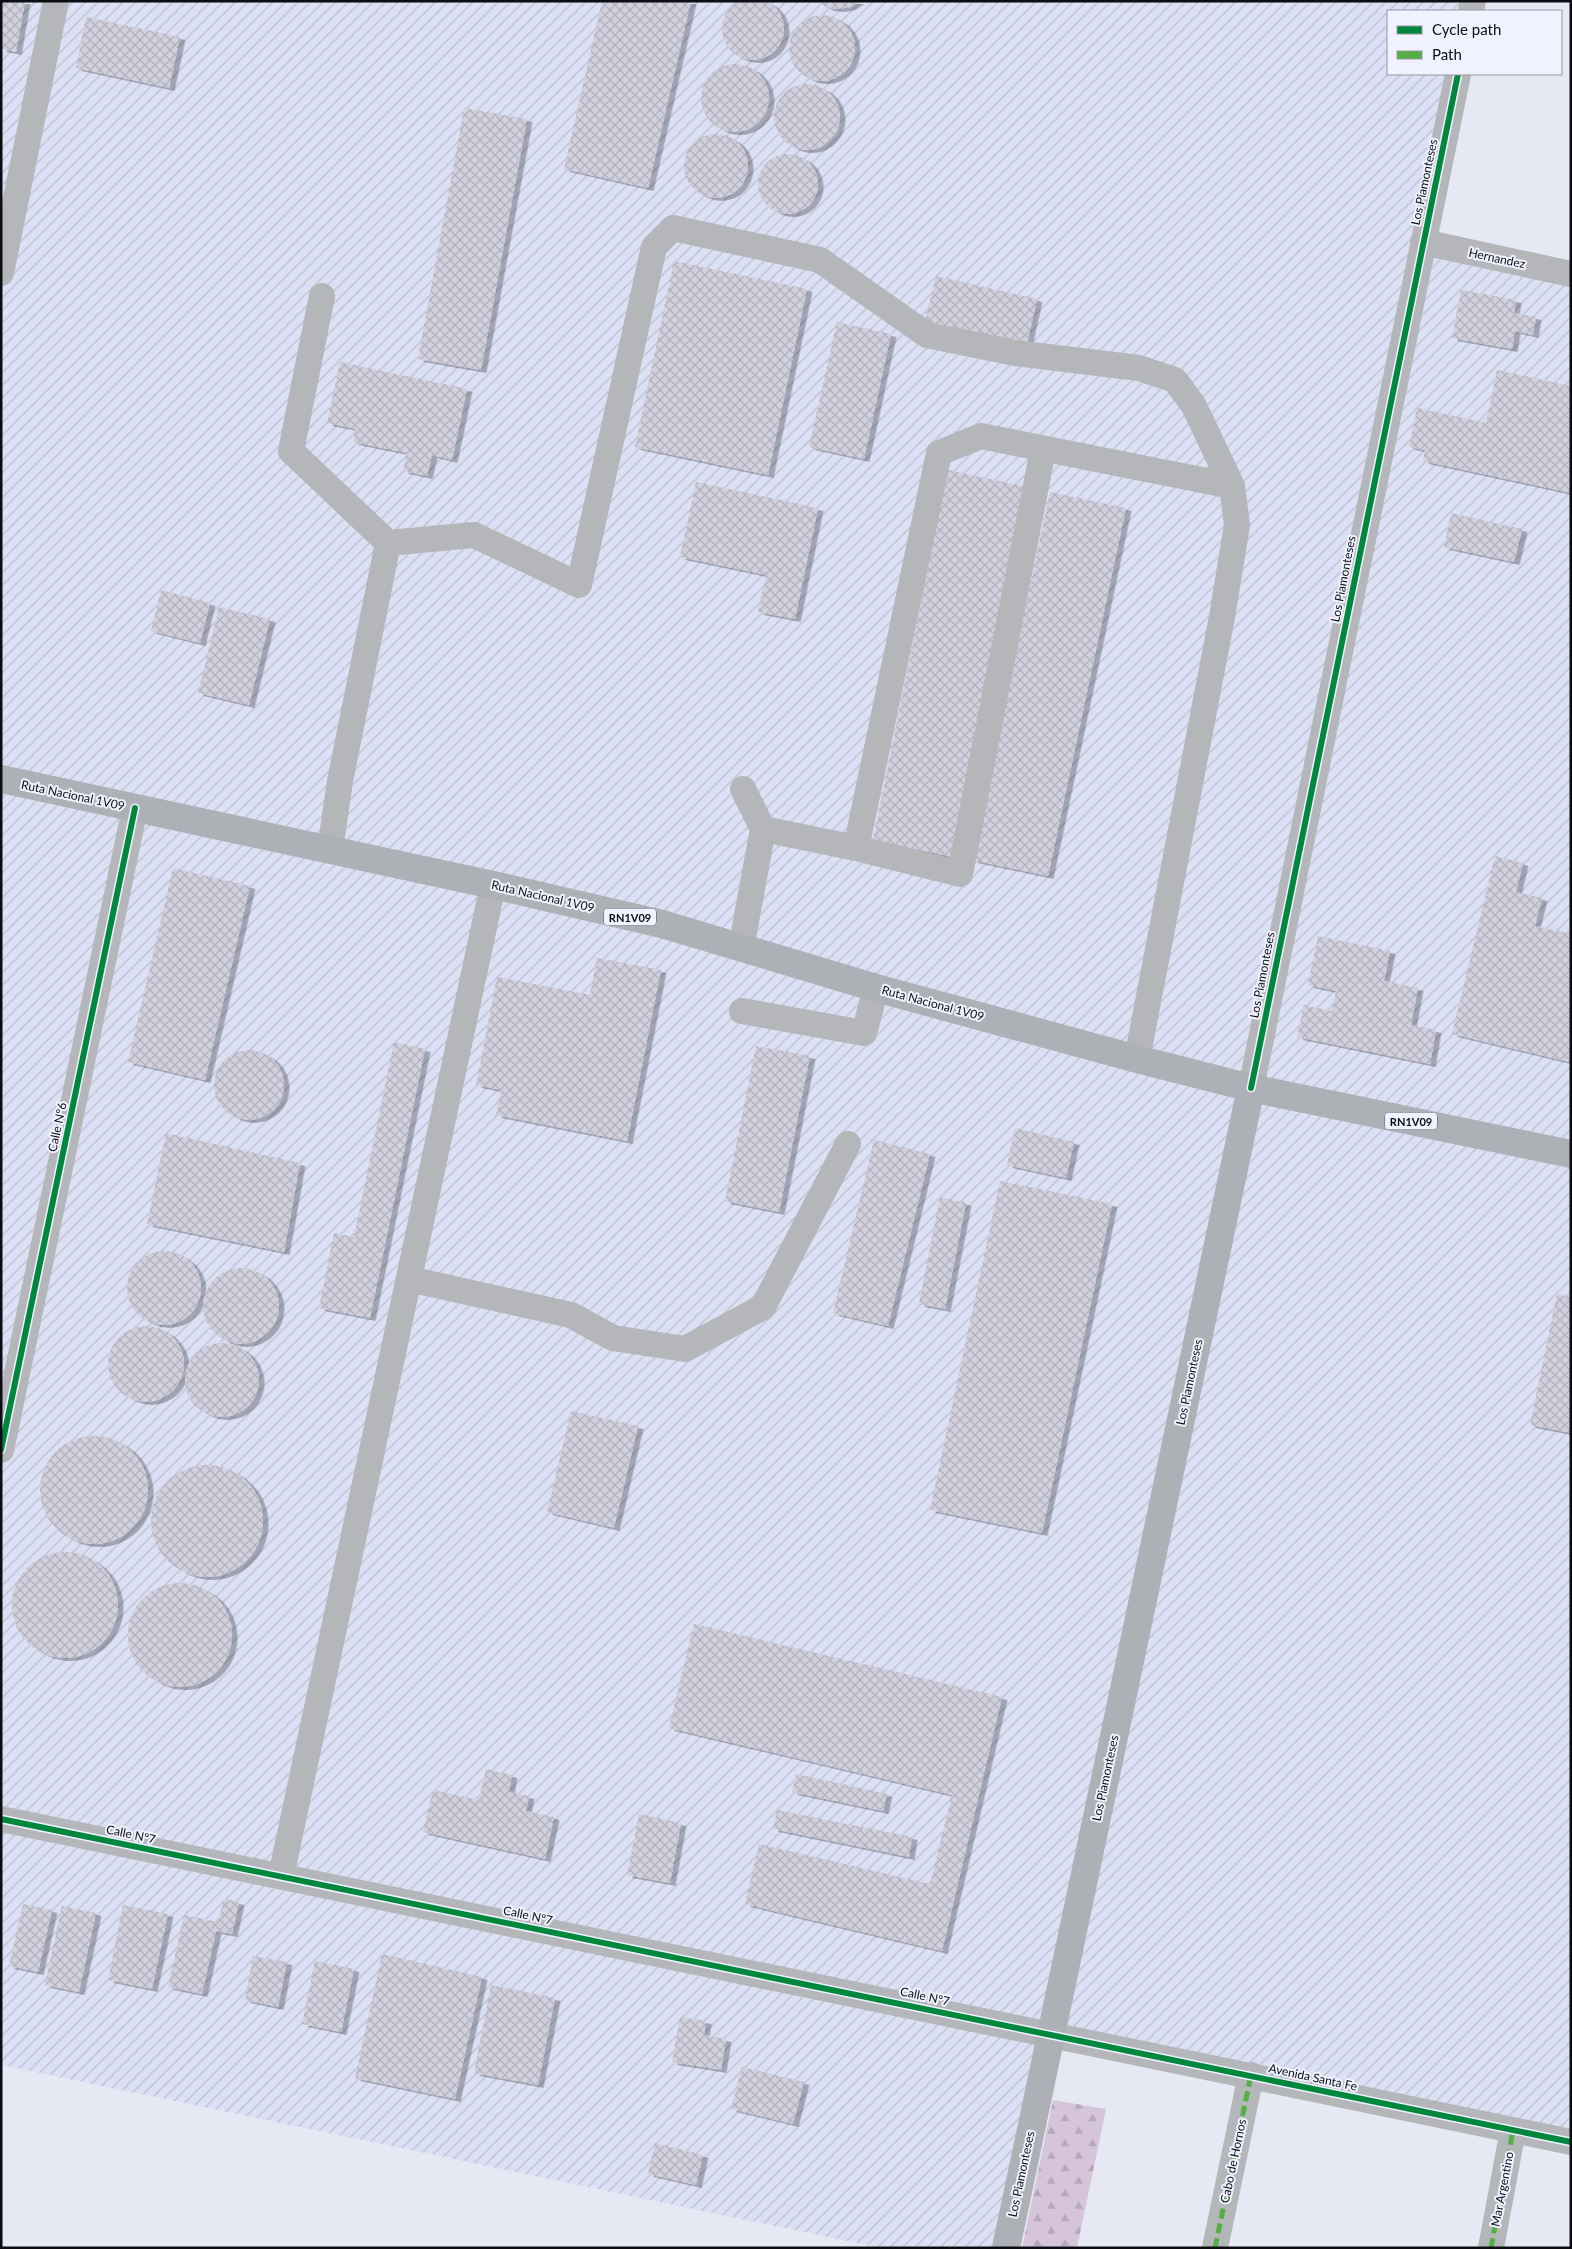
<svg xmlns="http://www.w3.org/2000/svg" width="1572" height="2249" viewBox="0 0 1572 2249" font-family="Lato,sans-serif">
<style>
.industrial{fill:url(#industrial-furrows)}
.forest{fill:url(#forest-firs)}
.building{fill:url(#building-cross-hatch);filter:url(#shadow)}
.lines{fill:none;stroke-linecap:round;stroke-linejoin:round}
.minor{stroke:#b4b6b9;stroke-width:26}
.major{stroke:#adb0b5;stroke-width:28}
.quiet{stroke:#54b044;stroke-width:5;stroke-dasharray:10 5;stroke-linecap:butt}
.cycleway-casing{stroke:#f0f3ff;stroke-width:9}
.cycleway{stroke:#00873e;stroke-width:6}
.labels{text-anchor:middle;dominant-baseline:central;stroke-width:4;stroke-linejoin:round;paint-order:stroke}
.shield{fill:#f0f3ff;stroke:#50525a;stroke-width:1}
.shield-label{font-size:11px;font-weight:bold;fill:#0b0d13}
.street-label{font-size:12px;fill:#0b0d13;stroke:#f0f3ff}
</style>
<defs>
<pattern id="industrial-furrows" width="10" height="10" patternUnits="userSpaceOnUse" patternTransform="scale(1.25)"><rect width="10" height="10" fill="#dbe0f4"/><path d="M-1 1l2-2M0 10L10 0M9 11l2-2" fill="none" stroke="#bbbfd0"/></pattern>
<pattern id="forest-firs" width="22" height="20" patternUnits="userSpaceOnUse" patternTransform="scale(1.25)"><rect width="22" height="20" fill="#d6c4da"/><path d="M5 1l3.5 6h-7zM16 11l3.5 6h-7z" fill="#b6a7ba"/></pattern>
<pattern id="building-cross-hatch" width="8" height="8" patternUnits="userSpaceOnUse" patternTransform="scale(1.25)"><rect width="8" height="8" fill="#d2d0dd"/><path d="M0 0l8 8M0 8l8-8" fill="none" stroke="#b3b1bd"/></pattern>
<filter id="shadow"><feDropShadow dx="5.5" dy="3" stdDeviation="0" flood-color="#0004"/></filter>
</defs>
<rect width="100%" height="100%" fill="#e6e9f3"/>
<path class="industrial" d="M1,1H1473L1471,11H1388V74H1458L1423,242L1571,274V2142L1050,2034L1006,2248H881L1,2065Z"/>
<path class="forest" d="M1053,2100L1106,2109L1077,2248H1022Z"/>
<path class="building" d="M722 29a31 31 0 1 1 62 0a31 31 0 1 1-62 0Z
M1,1H25L16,52L1,49Z
M602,1H691L648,188L564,169Z
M817,1H859L850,7L839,9L828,8Z
M789 48a33 33 0 1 1 66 0a33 33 0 1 1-66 0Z
M86,17L180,37L169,88L76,68Z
M701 98a34 34 0 1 1 68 0a34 34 0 1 1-68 0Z
M774 117a33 33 0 1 1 66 0a33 33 0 1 1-66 0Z
M464,108L527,119L481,370L418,359Z
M684 166a32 32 0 1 1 64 0a32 32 0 1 1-64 0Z
M758 184a30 30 0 1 1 60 0a30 30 0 1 1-60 0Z
M674,261L807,289L768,475L635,447Z
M936,276L1037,299L1026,348L924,325Z
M1461,290L1516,300L1514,313L1536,317L1533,335L1515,331L1512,349L1452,338Z
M837,322L891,334L864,459L809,447Z
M340,362L467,389L452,460L432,455L427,476L403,471L407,453L353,442L356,429L327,423Z
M1497,370L1571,386V493L1423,461L1425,450L1409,447L1417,408L1486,423Z
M948,470L1028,487L953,857L873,840Z
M696,482L818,508L795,619L758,612L766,575L680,557Z
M1050,492L1126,508L1048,876L972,860Z
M1451,513L1522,529L1514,562L1444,547Z
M161,590L210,603L200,643L151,631Z
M219,607L270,619L249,705L198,693Z
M1495,856L1523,863L1516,892L1542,898L1535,926L1571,934V1052L1569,1062L1452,1034Z
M173,868L250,886L205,1080L128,1062Z
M1318,936L1390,951L1384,981L1418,988L1411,1025L1436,1030L1430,1064L1297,1037L1304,1005L1332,1011L1336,991L1308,985Z
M597,958L661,970L627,1141L496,1115L501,1090L476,1085L497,977L590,995Z
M394,1042L425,1049L370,1318L319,1308L334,1233L354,1237Z
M756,1046L810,1056L779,1212L725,1201Z
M214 1085a35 35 0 1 1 70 0a35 35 0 1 1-70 0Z
M1015,1128L1074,1142L1066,1178L1007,1165Z
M166,1133L300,1163L284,1252L147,1224Z
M874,1140L930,1154L888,1326L833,1313Z
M1000,1181L1112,1204L1042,1533L930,1510Z
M940,1197L966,1203L945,1309L919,1304Z
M127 1288a37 37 0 1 1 74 0a37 37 0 1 1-74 0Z
M203 1306a38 38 0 1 1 76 0a38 38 0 1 1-76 0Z
M1557,1294L1571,1297V1433L1530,1425Z
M108 1364a38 38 0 1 1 76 0a38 38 0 1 1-76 0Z
M185 1380a37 37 0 1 1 74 0a37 37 0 1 1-74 0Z
M571,1411L638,1426L614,1528L547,1512Z
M40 1490a54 54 0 1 1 108 0a54 54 0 1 1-108 0Z
M151 1521a56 56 0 1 1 112 0a56 56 0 1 1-112 0Z
M12 1605a53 53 0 1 1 106 0a53 53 0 1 1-106 0Z
M128 1635a52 52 0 1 1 104 0a52 52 0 1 1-104 0Z
M694,1624L1002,1697L942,1951L745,1904L759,1844L930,1884L952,1795L669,1728Z
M486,1769L512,1775L509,1792L529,1796L526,1811L554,1817L545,1859L423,1832L433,1790L479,1800Z
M796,1774L887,1794L883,1811L792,1792Z
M777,1810L912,1837L909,1857L773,1829Z
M639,1814L681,1823L670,1883L627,1875Z
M224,1899L239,1902L232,1934L216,1931L202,1994L168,1987L184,1915L218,1922Z
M23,1904L52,1910L38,1972L9,1966Z
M123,1905L168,1914L152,1989L108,1980Z
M62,1906L96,1913L79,1992L45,1985Z
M382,1954L482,1977L455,2099L355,2078Z
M253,1956L287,1962L278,2007L245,2000Z
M315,1961L354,1969L341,2032L302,2024Z
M491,1985L555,1998L538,2085L474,2073Z
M680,2017L706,2021L704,2035L726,2039L721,2070L672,2062Z
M742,2067L804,2082L793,2124L731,2109Z
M655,2143L703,2155L696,2185L648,2174Z"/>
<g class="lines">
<path class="minor" d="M1471,11L1473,1
M1423,242L1571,274
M1,273L56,1
M322,296L291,451L388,543L340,781L330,850
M388,543L474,535L579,585L654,247L673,228L820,260L927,335L1015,353L1139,368L1175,380L1194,406L1232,486
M743,789L763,829L856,848L960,874L1043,450
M856,848L939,453L981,436L1232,486L1237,525L1222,617L1137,1059
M741,948L763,829
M742,1011L864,1033L876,988
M1251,1088L1458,74
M409,1279L571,1315L613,1338L685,1349L763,1307L848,1144
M1,1450L135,808
M1,1819L1571,2142
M281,1876L493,885
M1215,2248L1251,2075
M1491,2248L1513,2130"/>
<path class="major" d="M1,779L493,885L662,924L876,988L1137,1059L1251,1088L1571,1154
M1006,2248L1251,1088"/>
<path class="quiet" d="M1215,2248L1251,2075
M1491,2248L1513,2130"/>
<defs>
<path id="cycleway" d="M1251,1088L1458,74
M1,1450L135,808
M1,1819L1571,2142"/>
</defs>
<use href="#cycleway" class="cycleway-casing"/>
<use href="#cycleway" class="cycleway"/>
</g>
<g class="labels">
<g class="shield">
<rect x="604" y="908.5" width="52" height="17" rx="4"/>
<rect x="1385" y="1112.5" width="52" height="17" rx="4"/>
</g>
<g class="shield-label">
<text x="630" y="917">RN1V09</text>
<text x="1411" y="1121">RN1V09</text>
</g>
<g class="street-label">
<text transform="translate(1424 182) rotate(-78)">Los Piamonteses</text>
<text transform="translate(1497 258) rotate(12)">Hernandez</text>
<text transform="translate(1343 579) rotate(-79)">Los Piamonteses</text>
<text transform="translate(73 795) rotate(12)">Ruta Nacional 1V09</text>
<text transform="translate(543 896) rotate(13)">Ruta Nacional 1V09</text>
<text transform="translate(1262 975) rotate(-79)">Los Piamonteses</text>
<text transform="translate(933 1003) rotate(15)">Ruta Nacional 1V09</text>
<text transform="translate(57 1127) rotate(-78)">Calle Nº6</text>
<text transform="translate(1189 1382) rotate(-78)">Los Piamonteses</text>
<text transform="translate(1105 1778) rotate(-78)">Los Piamonteses</text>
<text transform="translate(131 1834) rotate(12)">Calle Nº7</text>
<text transform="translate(528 1915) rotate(12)">Calle Nº7</text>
<text transform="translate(925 1996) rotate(12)">Calle Nº7</text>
<text transform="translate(1313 2077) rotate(12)">Avenida Santa Fe</text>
<text transform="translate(1233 2161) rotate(-78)">Cabo de Hornos</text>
<text transform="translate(1021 2174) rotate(-78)">Los Piamonteses</text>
<text transform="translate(1502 2189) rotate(-79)">Mar Argentino</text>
</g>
</g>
<rect width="1572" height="2249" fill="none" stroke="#0b0d13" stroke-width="5"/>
<rect x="1387" y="10" width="175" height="65" fill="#f0f3ff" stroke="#9497a1"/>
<rect x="1397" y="26" width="25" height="8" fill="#00873e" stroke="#9497a1"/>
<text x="1432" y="35" font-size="15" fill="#0b0d13">Cycle path</text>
<rect x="1397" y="51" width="25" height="8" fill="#54b044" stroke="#9497a1"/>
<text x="1432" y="60" font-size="15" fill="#0b0d13">Path</text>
</svg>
